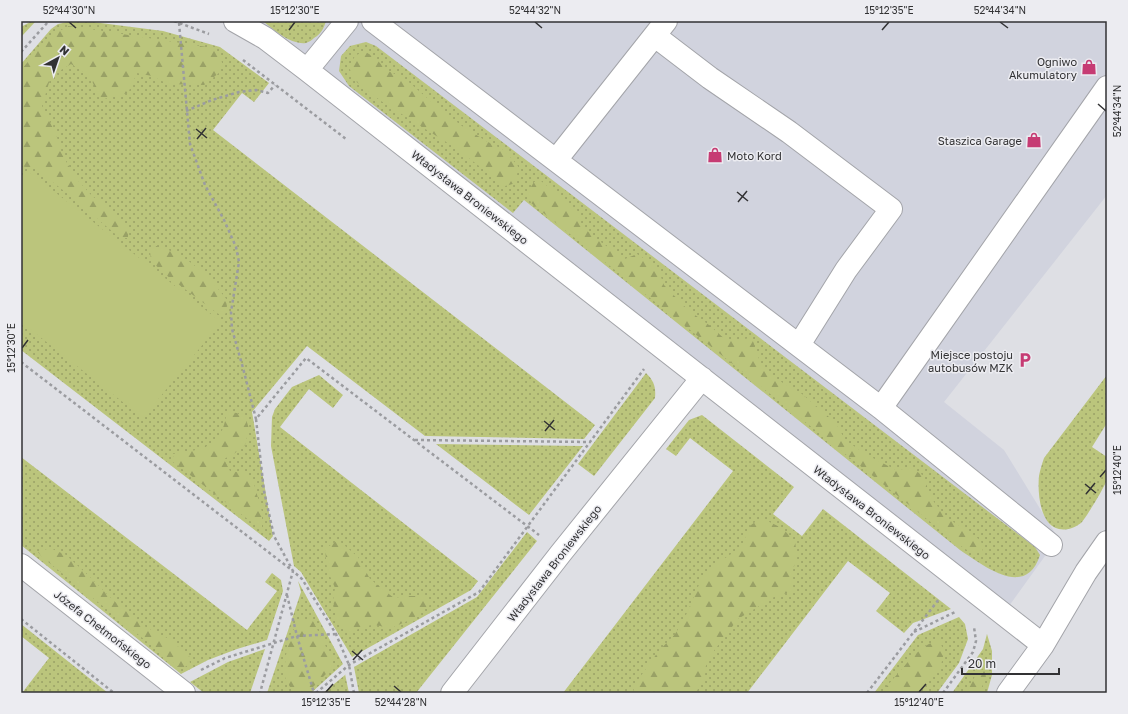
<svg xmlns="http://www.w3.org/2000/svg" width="1128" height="714" viewBox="0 0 1128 714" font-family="'Golos Text',sans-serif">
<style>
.built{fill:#d1d3de}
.grass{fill:url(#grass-dots)}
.forest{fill:url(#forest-firs)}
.pitch{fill:#bbc57c}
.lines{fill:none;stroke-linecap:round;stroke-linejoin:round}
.minor-casing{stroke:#a3a4a9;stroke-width:24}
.path{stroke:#9b9ca0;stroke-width:2.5;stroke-dasharray:3 3;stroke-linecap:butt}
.minor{stroke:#fff;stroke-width:22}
.ticks{fill:none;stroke:#323234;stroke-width:1.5}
.labels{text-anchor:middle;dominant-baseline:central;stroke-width:3;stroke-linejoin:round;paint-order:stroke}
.poi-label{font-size:11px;fill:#323234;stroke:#ececf1;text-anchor:end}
.street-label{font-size:11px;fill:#323234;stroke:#ececf1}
.neatline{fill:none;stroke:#323234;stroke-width:1.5}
.ticks-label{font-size:10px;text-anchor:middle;fill:#323234}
</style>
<defs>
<pattern id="grass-dots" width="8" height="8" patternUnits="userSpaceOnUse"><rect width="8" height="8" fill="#bbc57c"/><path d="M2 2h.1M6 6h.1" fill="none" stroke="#99a166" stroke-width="1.8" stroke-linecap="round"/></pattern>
<pattern id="forest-firs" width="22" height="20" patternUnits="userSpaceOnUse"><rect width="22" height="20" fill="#bbc57c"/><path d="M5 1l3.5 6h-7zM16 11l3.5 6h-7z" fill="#99a166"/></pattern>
</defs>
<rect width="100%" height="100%" fill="#dedfe4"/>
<path class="built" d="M259,21H1107V195L944,402L1004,450L1058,538L1009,606Z"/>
<path class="grass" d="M32,21H36L21,37V27Z
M72,21H85L163,31L220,47L269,83L254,102L242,93L213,130L595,425L584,439L425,436L307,346L252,412L273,536L269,541L21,350V64L51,29L58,24Z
M263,21H326C324,28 321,34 314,38C312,40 309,42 306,43C291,45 274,30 263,21Z
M366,42L376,46L1035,547L1040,555C1026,600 983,565 960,550L524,200L513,213L349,86L339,71L341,56L350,46Z
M646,373C654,381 656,387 655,398L594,476L578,464Z
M319,375L343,395L333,408L309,389L280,427L478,581L471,590L352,657L301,572L294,566L271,446L272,417L275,409L292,387Z
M1107,375V423L1092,447L1107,457C1107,464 1108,472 1107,479C1106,485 1087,516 1082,522C1080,524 1075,527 1072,528C1041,538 1037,496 1039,476C1040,470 1042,464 1044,458Z
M702,415L794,487L773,514L802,536L823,509L951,609L913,623L904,633L876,611L890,593L848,561L747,693H563L733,471L690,438L676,456L666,449L689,420Z
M436,444L583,446L529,515Z
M21,457L247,630L277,591L265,582L272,573L281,580L283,591L267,640L237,649L208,660L181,674L21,545Z
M527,532L537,541L416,693H359L354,667L477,597Z
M298,581L343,664L311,693H267L301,592Z
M959,617L965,624L968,639L959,663L937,693H874L918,635Z
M21,624L108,693H22L49,658L21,636Z
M987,634L992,651V675L987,693H952L983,649Z
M265,649L250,693H204L190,682L228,662Z
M345,674L349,693H323L345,675Z"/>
<path class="forest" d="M68,26L96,30L213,48L222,62L220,72L204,85L168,84L152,76L137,73L128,93L100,100L90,76L71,64L51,76L42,106L56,134L61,152L74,176L92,196L110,209L128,228V238H120L73,198L36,169L21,166V70L48,38Z
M364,51L374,57L388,71L404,78L434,104L462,126L486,141L504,150L518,166L516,183L505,186L457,149L381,101L354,80L349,67L355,56Z
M541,181L577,210L581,225L595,238L625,259L637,254L657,267L664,285L688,310L709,325L727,341L752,338L762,368L783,383L802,394L836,423L845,440L867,455L896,470L911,468L924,476L928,490L934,502L947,518L971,533L981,541L983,552L973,554L958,544L531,203L528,192L534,182Z
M156,246C187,254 208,275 227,300L226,312L224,317L217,313L162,272L151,260L150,251Z
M227,412L237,413L246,419L249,429L245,445L235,453L224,459L230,471L243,473L254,484L262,512V530L173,462V454C189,452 208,450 219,436C223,431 226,418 227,412Z
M761,518L782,528L795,541L797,557L792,573L793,591L774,597L738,619L707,660L704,681L695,693H633L635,684L658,652L675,634L683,622L704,573L741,547L751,525Z
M338,540L358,557L370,579L394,598L406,596H427L431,604L412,619L389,629C371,621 366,626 349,633L337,620L333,601L335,588L327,569L325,549Z
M50,548L66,555L90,577L113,600L144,626L167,638L189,655L190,664L181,669L42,557L38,552Z
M302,619H312L331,657V669L307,693L293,692L286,680L284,673L286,655L291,633Z
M939,639L944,652L941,665L919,693H881L913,656L925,646Z
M979,668L985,671L986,678L979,693H964L970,686Z"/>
<path class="pitch" d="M28,171L221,322L143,418L21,322V180Z"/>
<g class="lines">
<defs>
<path id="minor" d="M235,21L265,38L307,70L1043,645
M373,21L881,408L1051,545
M655,36L710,78L789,132L891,209L846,270L799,345
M307,70L347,21
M556,160L666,21
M881,408L1107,87
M21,565L184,693
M452,693L561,553L702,378
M1008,693L1043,645L1086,572L1107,542"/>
</defs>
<use href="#minor" class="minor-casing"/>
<path class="path" d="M174,21L209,34
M179,23L190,144L205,185L224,220L236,247L239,262L231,312L232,329L243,368L256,419
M21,52L48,22L49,21
M243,60L346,139
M186,111L212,100L239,92L256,90L268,93L275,85
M21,362L293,571L260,693
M415,440L590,442
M287,595L297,636L314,693
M21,619L114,693
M914,632L955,612
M201,670L225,658L297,636L336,634
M316,693L349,665L479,592L644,369
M354,693L349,665L336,634L302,579L293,571L274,536L264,491L256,419L306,358L539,535
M867,693L939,599
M943,693L973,652L976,641L974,627"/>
<use href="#minor" class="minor"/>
</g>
<path class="ticks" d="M69,22L76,28M535,22L542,28M1000,22L1008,28M289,30L295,22M882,30L889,22M1098,104L1106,111M196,129L207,138M197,139L206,128M737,192L748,201M738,202L747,191M22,348L28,340M544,421L555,430M545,431L554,420M1100,477L1106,470M1085,484L1096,493M1086,494L1095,483M352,651L363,660M353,660L362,650M394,686L401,692M326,692L333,684M919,692L926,684"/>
<defs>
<symbol id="shop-bare" viewBox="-9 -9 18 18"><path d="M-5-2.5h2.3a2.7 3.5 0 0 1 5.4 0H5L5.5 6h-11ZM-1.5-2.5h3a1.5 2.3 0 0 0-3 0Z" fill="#c63b73" stroke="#ececf1" stroke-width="2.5" paint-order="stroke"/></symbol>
<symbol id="parking-bare" viewBox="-9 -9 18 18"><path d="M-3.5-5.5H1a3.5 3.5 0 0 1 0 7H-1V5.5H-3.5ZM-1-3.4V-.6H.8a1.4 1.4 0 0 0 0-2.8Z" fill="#c63b73" stroke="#ececf1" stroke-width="2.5" paint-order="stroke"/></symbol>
</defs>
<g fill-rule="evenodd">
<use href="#shop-bare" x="1078" y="56" width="22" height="22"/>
<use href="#shop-bare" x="1023" y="129" width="22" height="22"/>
<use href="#shop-bare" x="704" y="144" width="22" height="22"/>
<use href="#parking-bare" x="1014" y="349" width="22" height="22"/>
</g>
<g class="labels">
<g class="poi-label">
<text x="1077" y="61">Ogniwo<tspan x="1077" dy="13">Akumulatory</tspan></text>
<text x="1022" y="140">Staszica Garage</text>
<text x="727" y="155" text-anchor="start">Moto Kord</text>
<text x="1013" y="354">Miejsce postoju<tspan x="1013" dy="13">autobusów MZK</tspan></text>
</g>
<g class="street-label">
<text transform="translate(470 197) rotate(38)">Władysława Broniewskiego</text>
<text transform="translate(872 512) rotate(38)">Władysława Broniewskiego</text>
<text transform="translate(554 563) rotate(-52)">Władysława Broniewskiego</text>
<text transform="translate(103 629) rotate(38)">Józefa Chełmońskiego</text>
</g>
</g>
<rect width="1128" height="714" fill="none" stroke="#ececf1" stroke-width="44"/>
<g transform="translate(58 58) rotate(40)" stroke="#ececf1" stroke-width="3" paint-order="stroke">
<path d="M0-3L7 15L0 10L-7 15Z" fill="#323234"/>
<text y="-6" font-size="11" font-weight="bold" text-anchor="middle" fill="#323234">N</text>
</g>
<path d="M962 668v6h97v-6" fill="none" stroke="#323234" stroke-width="2"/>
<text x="968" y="668" font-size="12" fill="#323234" stroke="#ececf1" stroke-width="3" paint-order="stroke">20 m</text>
<rect x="22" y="22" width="1084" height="670" class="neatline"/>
<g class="ticks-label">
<text x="69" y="14">52°44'30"N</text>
<text x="295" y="14">15°12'30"E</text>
<text x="535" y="14">52°44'32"N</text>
<text x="889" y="14">15°12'35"E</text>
<text x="1000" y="14">52°44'34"N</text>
<text transform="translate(1117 111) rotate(-90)" y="4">52°44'34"N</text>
<text transform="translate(11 348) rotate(-90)" y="4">15°12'30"E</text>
<text transform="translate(1117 470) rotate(-90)" y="4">15°12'40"E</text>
<text x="326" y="706">15°12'35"E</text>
<text x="401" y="706">52°44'28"N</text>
<text x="919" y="706">15°12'40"E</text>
</g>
</svg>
